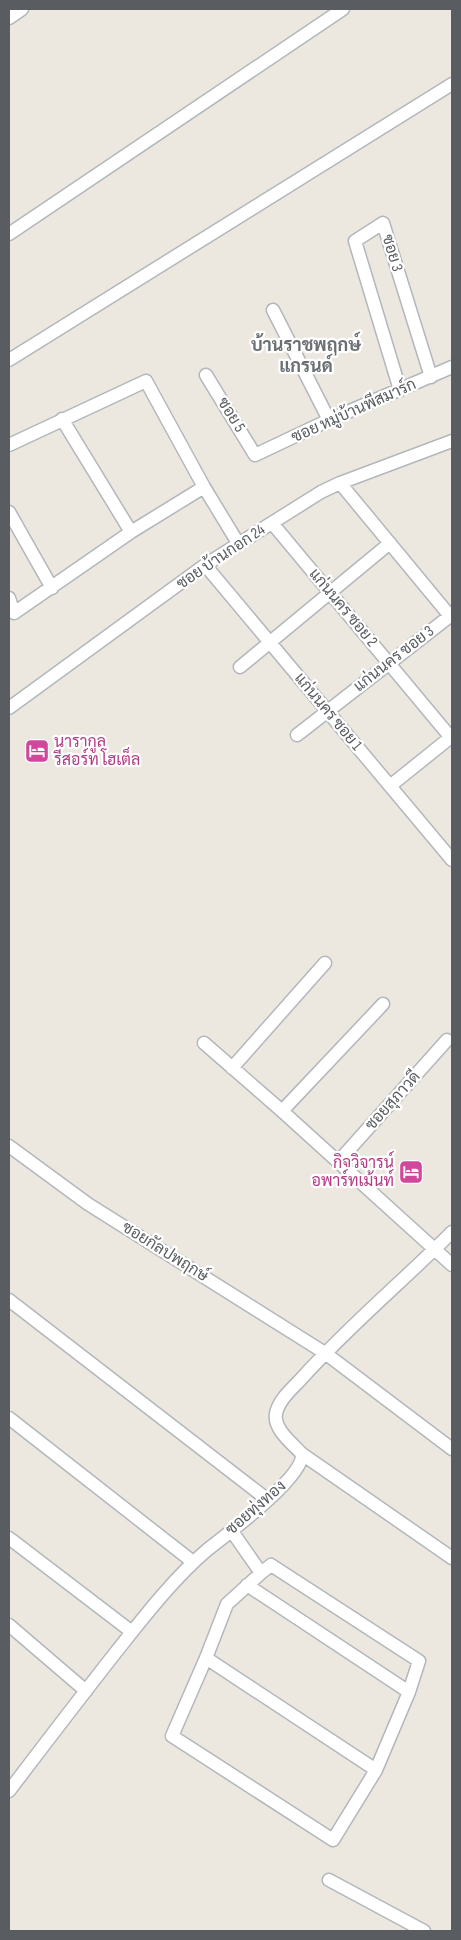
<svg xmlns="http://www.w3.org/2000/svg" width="461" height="1940" viewBox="0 0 461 1940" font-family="'Sofia Sans Condensed',Sarabun,sans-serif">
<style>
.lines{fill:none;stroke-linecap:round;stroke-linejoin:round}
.street-casing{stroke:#b3b7bb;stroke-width:15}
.street{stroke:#fff;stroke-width:12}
.labels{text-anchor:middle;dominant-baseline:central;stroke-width:4.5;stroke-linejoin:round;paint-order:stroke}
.street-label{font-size:16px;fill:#595d61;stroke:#fff}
.hotel-label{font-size:16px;fill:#b23c85;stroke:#fff;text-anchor:start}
.neighbourhood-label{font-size:18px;font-weight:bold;fill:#6a6f73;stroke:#fff}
</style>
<rect width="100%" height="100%" fill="#ece8e0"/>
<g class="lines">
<defs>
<path id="street" d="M9,18L22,9
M9,234L343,9
M273,310L329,420
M9,360L452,84
M206,375L255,455L329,420L452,367
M400,390L355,241L383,223L431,377
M62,419L131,532
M9,445L146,381L204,487L238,543
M9,512L52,588
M272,523L452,739
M205,565L452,860
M9,598L14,613L131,532L204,487
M240,667L390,543
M9,708L205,565L321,492L340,483L452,441
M297,735L450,616L340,483
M390,786L451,737
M204,1043L282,1111L452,1265
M232,1068L325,963
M282,1111L383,1004
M9,1146L88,1204L325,1353L452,1449
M338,1162L447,1040
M9,1300L268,1500
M9,1418L193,1562
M302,1454L452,1558
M231,1530L261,1573L271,1565L419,1661L409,1692L376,1770L333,1840L172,1736L206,1658L227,1604L261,1573
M9,1538L132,1632
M247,1585L409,1692
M9,1625L86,1691
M206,1658L376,1770
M9,1791C44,1745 80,1698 116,1652C144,1617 173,1579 207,1550C226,1535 304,1477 302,1454C293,1444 273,1429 276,1414C278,1400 293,1388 302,1378C349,1326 403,1281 452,1232
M329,1880L424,1931"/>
</defs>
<use href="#street" class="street-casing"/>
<use href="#street" class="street"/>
</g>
<defs>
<symbol id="hotel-square" viewBox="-11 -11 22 22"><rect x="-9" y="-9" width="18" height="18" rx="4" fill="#d1479c" stroke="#fff"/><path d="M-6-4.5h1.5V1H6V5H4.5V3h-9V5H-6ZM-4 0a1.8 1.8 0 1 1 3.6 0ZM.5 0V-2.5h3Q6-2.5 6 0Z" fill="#fff"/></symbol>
</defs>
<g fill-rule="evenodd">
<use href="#hotel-square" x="23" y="737" width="28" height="28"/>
<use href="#hotel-square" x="397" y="1158" width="28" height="28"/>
</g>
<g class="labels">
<g class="street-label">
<text transform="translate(392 253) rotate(73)">ซอย 3</text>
<text transform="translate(354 411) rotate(-24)">ซอย หมู่บ้านพีสมาร์ก</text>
<text transform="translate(231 415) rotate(58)">ซอย 5</text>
<text transform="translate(221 557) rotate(-34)">ซอย บ้านกอก 24</text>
<text transform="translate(343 608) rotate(50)">แก่นนคร ซอย 2</text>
<text transform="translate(394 659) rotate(-38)">แก่นนคร ซอย 3</text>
<text transform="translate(328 712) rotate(50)">แก่นนคร ซอย 1</text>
<text transform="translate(393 1101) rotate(-48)">ซอยสุภาวดี</text>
<text transform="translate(165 1252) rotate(32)">ซอยกัลปพฤกษ์</text>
<text transform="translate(256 1508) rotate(-41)">ซอยทุ่งทอง</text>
</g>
<g class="hotel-label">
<text x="54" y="742">นารากูล<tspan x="54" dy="18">รีสอร์ท โฮเต็ล</tspan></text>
<text x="394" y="1163" text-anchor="end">กิจวิจารน์<tspan x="394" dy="18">อพาร์ทเม้นท์</tspan></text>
</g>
<g class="neighbourhood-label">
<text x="306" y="345">บ้านราชพฤกษ์<tspan x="306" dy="21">แกรนด์</tspan></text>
</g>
</g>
<rect width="461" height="1940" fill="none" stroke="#595d61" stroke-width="20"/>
</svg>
